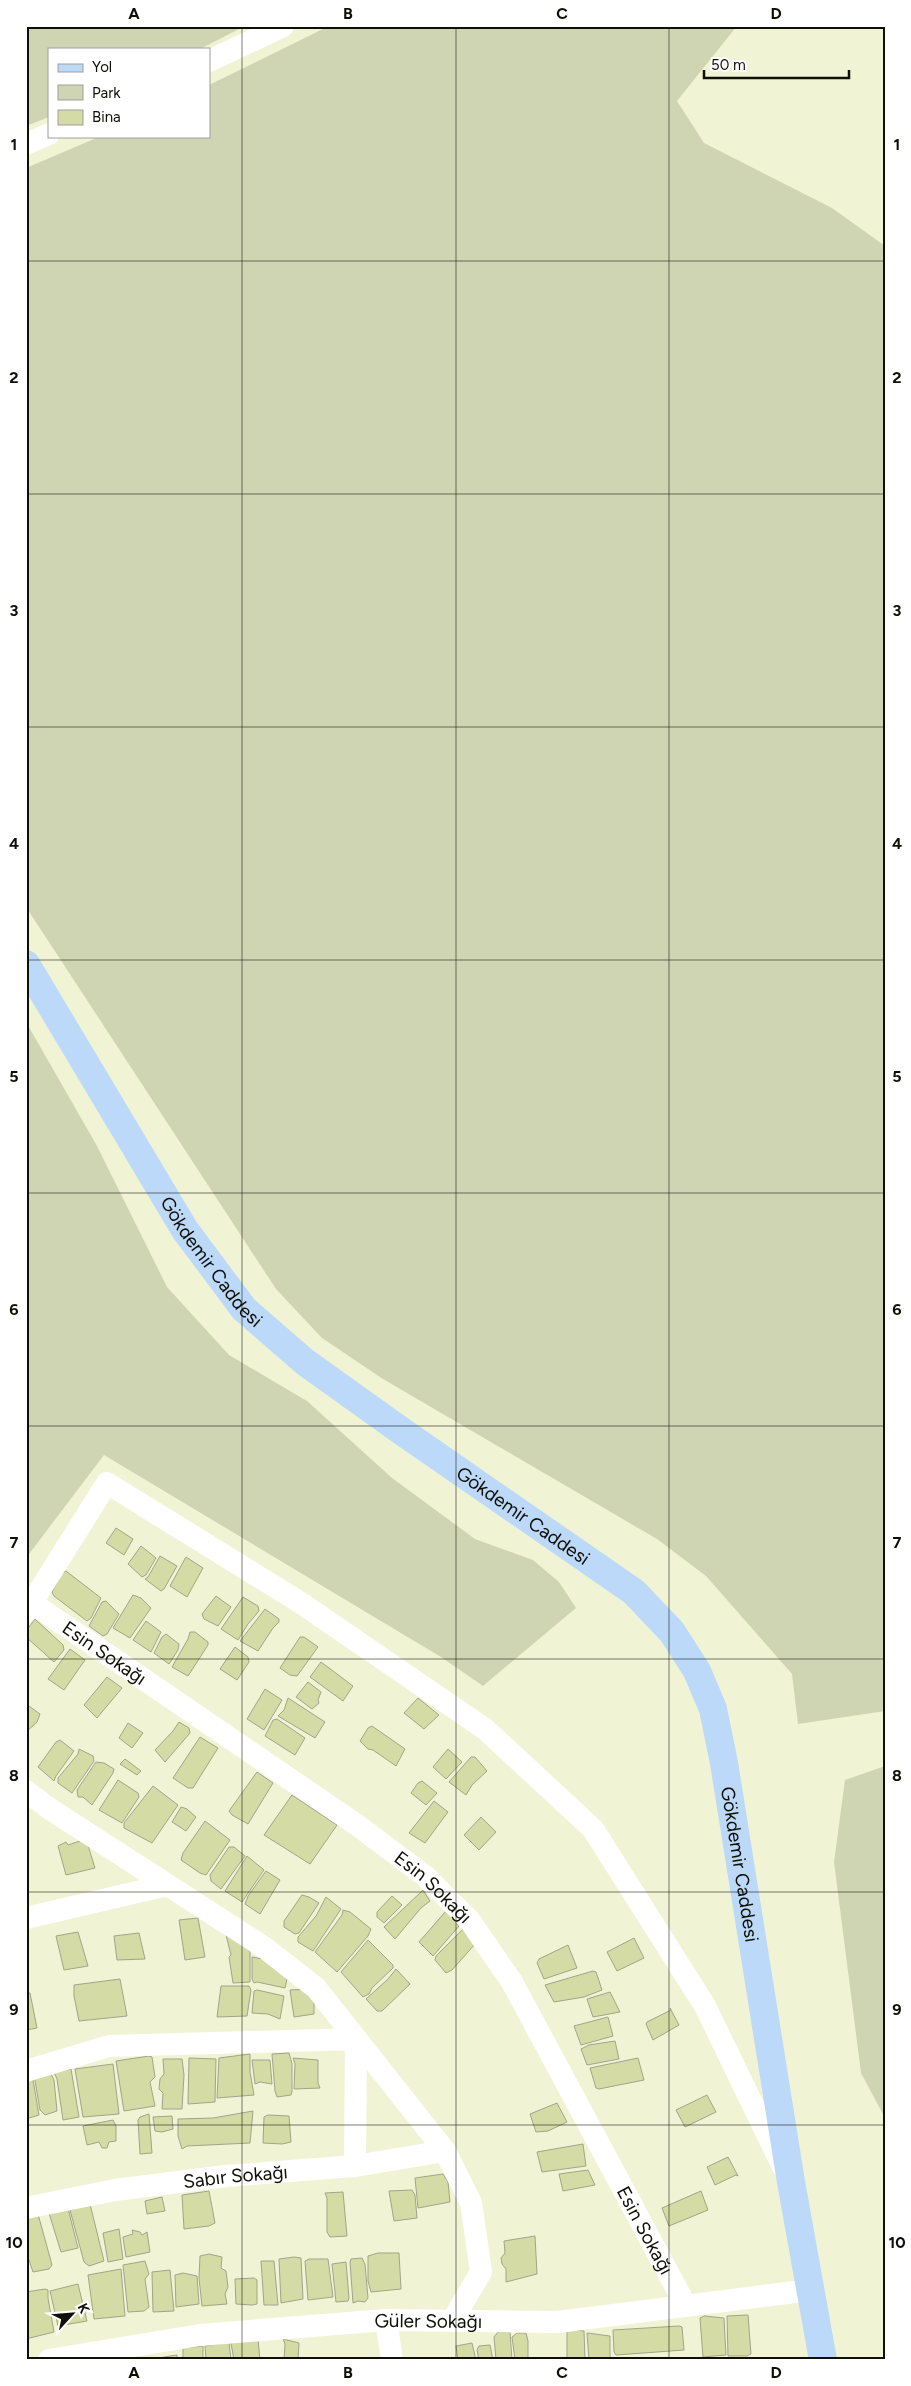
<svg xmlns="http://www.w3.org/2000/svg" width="911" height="2386" viewBox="0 0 911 2386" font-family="Figtree,sans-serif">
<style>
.green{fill:#cfd4b2}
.building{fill:#d4dba5;stroke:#a1a589}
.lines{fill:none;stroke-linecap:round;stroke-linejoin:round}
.minor{stroke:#fff;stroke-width:22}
.major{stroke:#bcd9fa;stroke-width:28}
.grid{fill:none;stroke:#0e0f05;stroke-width:1;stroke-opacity:0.55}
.labels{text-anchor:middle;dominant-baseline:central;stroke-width:4;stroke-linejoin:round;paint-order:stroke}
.street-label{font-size:19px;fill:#0e0f05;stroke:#fff}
.neatline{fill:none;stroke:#0e0f05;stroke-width:2}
.grid-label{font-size:16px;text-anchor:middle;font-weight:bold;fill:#0e0f05}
</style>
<rect width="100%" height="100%" fill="#f0f4d5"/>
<path class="green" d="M26,26H245L200,49H49V117L26,126Z
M329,26H737L677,101L704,143L832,208L885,246V1711L798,1724L792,1674L706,1576L657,1539L383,1379L322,1338L276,1289L26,907V168L101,136H209V85Z
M26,1022L97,1146L167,1287L229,1355L307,1401L392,1478L475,1539L533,1560L559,1582L576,1608L483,1686L441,1657L104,1455L26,1558Z
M885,1766V2118L861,2073L834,1862L845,1780Z"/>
<path class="building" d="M116,1528L133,1539L124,1555L106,1543Z
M141,1546L156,1558L146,1575L142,1577L128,1564Z
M160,1556L177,1566L164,1589L161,1591L145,1579L148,1577Z
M186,1557L203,1568L187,1597L170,1586Z
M66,1571L101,1598L91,1618L87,1621L54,1596L52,1592L61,1574Z
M133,1595L141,1598L151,1608L130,1638L113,1628Z
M216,1596L231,1607L218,1626L204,1619L202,1614Z
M243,1597L258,1606L259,1611L248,1624L238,1640L221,1629Z
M106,1601L119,1614L107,1634L103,1636L89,1626L102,1602Z
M265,1609L279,1619V1622L273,1628L258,1651L240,1641Z
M35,1619L63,1645L64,1650L54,1662L26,1637V1631Z
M146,1621L161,1632L151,1652L133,1640Z
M190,1632H195L208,1642V1645L188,1676L172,1667L188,1639Z
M166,1634L179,1644L178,1650L169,1664L154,1653L162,1637Z
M300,1637H304L318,1647L297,1676L290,1675L280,1668Z
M235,1647L248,1657L249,1662L237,1680L220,1669Z
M70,1649L85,1660L64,1690L48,1679Z
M321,1662L353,1686L343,1701L310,1677Z
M107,1677L122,1688L97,1718L84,1705Z
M308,1682L321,1692L318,1700L319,1703L312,1709L296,1697Z
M265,1689L282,1700L264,1730L247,1719Z
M288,1698L325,1722L315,1738L278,1716L284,1710Z
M418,1698L439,1715L424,1729L404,1713Z
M26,1704L40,1714L37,1722L26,1732Z
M277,1719L305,1738L295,1755L265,1736L273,1720Z
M179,1722L189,1728L190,1733L165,1762L155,1750L173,1731Z
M128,1723L143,1733L132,1748L119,1738Z
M372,1726L405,1749L396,1766L373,1750L368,1749L360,1741L368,1728Z
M200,1737L218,1748L193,1788H188L173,1778Z
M60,1740L74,1751L56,1776L54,1781L38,1767L56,1742Z
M79,1749L93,1756L94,1761L72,1793L58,1783V1778L78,1754Z
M448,1749L462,1762L446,1779L433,1767Z
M471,1757H475L487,1771L472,1785L466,1795L449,1782Z
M125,1759L141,1771L137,1775L120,1764Z
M96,1762L104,1763L114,1769L113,1773L92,1805L83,1797H78L77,1790Z
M257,1772L273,1783L248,1824L232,1815L229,1811Z
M118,1780L138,1793L139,1797L122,1823L99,1810Z
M422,1781L437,1793L426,1805L411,1793L418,1783Z
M153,1786L178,1805L152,1843L124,1828V1823Z
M292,1795L337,1825L310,1864L264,1835Z
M434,1801L448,1812L425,1843L409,1833Z
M181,1807L187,1809L196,1817L186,1831L172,1822Z
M481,1817L496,1832L479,1850L464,1835Z
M205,1821L230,1840L206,1875L200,1873L181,1860L183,1853Z
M86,1839L95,1868L66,1875L58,1846L66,1842L68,1845Z
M229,1847H234L245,1856L221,1889L211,1881L210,1875Z
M247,1856L264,1870L242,1902L225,1891Z
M266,1871L280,1880L260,1914L245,1904L248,1896Z
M423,1890L430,1901L421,1908L395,1939L384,1927Z
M302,1895L309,1897L319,1903L299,1933L295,1934L284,1927V1921Z
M392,1896L402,1905L384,1923L377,1917V1912Z
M326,1897L341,1909L313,1951L298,1942V1937L316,1916Z
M343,1910L350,1912L371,1929L368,1936L337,1972L315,1952L342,1915Z
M446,1911L459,1926L433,1956L419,1942Z
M198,1918L205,1957L185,1960L179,1920Z
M463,1929L476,1943L452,1970L446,1973L435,1960L436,1956Z
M78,1932L88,1966L64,1970L56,1936Z
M139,1933L145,1959L117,1960L114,1936Z
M226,1935L250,1951V1982L233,1983L229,1957L231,1955Z
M634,1938L644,1958L617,1971L607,1952Z
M368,1940L393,1965V1968L372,1988L369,1994L363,1997L341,1972Z
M568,1945L577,1968L544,1979L537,1963L539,1959Z
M252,1957L274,1961L288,1975L285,1988L257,1982L254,1983L252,1979Z
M396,1969L410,1984L382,2011H377L366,1999L388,1979Z
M593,1971L596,1972L602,1990L584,1997L554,2002L545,1985Z
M120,1979L127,2016L79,2021L74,1996V1985Z
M221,1986H249L251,1990L247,2016L217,2017Z
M310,1989L314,1990V2014L294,2017L290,1990Z
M257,1990L284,1996L280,2019L268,2014L252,2013L254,1991Z
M26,1992L30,1993L37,2028L26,2030Z
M610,1992L620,2012L593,2017L587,1999Z
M670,2008L679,2025L653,2040L646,2024L647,2022L671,2010Z
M608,2017L613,2036L581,2045L574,2026Z
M615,2041L619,2059L587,2065L581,2049L589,2045Z
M289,2053L292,2064V2092L291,2095L277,2097L275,2091L272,2054Z
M250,2054V2072L254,2095L217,2098L219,2058Z
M149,2056L152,2057L155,2077L150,2082L155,2106L124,2111L116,2061Z
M189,2058L216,2059L215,2102L188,2104Z
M293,2058L318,2060V2083L320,2088L294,2089L295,2064Z
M638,2058L644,2080L599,2089L596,2088L590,2068Z
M163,2059H182L184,2075L182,2109H162L163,2093L159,2089L160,2079L164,2074Z
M252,2060H270L272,2084L260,2082L255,2084Z
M113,2064L119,2114L83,2117L75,2069Z
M71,2069L79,2117L63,2120L57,2079L54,2072Z
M50,2072L54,2080L57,2111L45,2115L40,2110L34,2075Z
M26,2076L33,2080L39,2115L26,2119Z
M707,2095L716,2112L685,2127L676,2110Z
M557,2103L567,2122L548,2131L536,2132L530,2114Z
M253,2111L250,2143L187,2146L182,2149L178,2136V2119L213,2118Z
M149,2114L152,2153L140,2154L138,2120L140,2117Z
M268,2115L289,2116L291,2142L282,2144L263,2143L264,2117Z
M172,2116L173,2129L162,2132L155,2131L153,2117Z
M113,2120L116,2126V2141L109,2142L107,2148H102L99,2142L87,2145L83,2126Z
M583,2144L586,2166L542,2172L537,2152Z
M728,2157L738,2176L736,2175L715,2185L707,2167Z
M588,2170L595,2185L563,2191L559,2174Z
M443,2174L448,2182L450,2202L418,2208L415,2178Z
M412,2190L415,2195L417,2218L394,2221L389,2191Z
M209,2191L215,2223L209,2226L184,2229L182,2195Z
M701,2191L708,2210L669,2226L662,2208Z
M343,2192L347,2236L330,2237L327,2232V2198L325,2193Z
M162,2197L165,2211L147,2214L145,2201Z
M90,2204L104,2261L89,2266L84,2262L70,2210Z
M68,2208L78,2248L61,2252L49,2213Z
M38,2214L52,2265L49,2269L33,2272L27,2254L26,2217Z
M119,2229L123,2259L108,2262L103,2233Z
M132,2230L140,2232L142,2235L147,2232L150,2252L126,2257L123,2237L133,2234Z
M535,2236L537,2274L506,2282V2269L502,2264L501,2258L505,2253L504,2241Z
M378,2253H399L401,2289L371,2292L368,2281V2256Z
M209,2254L222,2257L221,2268L226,2271L228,2287L225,2294L227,2304L202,2306L199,2278L200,2256Z
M294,2257L301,2258L303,2299L281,2303L279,2259Z
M362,2258L365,2264L368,2298L365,2302L358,2301L353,2303L350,2262L351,2259Z
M309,2259H328L333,2297L308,2300L305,2261Z
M145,2261L149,2274L145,2279L149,2307L144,2311L128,2312L123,2265Z
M261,2261H274L278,2305H264Z
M346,2262L349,2298L348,2301L336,2302L332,2264Z
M121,2269L125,2316L94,2319L88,2275Z
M170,2270L174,2311L153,2312L152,2272Z
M183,2273L197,2276L199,2304L176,2307L175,2275Z
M254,2278L257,2280V2304L252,2305L236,2304L235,2279Z
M78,2284L87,2321L58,2326L50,2291Z
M45,2289L48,2290V2298L54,2332L26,2339V2292Z
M748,2315L751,2354L747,2356H728L727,2316Z
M704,2316L724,2318L726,2355L703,2357L700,2318Z
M679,2326L682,2327L684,2350L616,2355L614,2352L613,2330Z
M567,2329L584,2331L585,2360H567Z
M498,2332H510L512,2360H496L494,2337Z
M517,2333H526L528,2341V2360H515L512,2337Z
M587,2333L610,2336V2360H589Z
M258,2339L260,2360H234L231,2343Z
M283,2339L299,2343L298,2360H284L285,2344Z
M229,2342L231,2360H206L205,2346Z
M472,2343L476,2360H458L456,2346Z
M490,2345L493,2360H479L477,2350L479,2346Z
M203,2346V2360H183V2348Z
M177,2355V2360H145Z"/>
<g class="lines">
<g class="minor">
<path d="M209,61L283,26"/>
<path d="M26,144L49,134"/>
<path id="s1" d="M32,1603L357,1825L425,1876L470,1921L512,1982L686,2306"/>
<path d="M26,1612L107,1483L301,1603L485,1729L593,1829L705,2006L783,2167"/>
<path d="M26,1791L50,1809L265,1948L316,1988L445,2151L471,2203L481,2272L452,2321"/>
<path d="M26,1918L167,1885"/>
<path d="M26,2071L109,2046L356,2039L355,2166"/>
<path id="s2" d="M26,2208L115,2190L226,2176L355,2166L445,2151"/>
<path d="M386,2320L392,2360"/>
<path id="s3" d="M49,2360L200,2335L386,2320L558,2322L811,2290"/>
</g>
<path class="major" id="s4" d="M26,964L185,1230L244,1309L305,1362L400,1430L634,1592L672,1632L697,1671L713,1709L724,1763L791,2182L823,2360"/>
</g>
<path class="grid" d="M242,26V2360M456,26V2360M669,26V2360M26,261H885M26,494H885M26,727H885M26,960H885M26,1193H885M26,1426H885M26,1659H885M26,1892H885M26,2125H885"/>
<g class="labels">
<g class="street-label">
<text stroke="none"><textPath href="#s4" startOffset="351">Gökdemir Caddesi</textPath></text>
<text stroke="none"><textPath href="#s4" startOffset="756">Gökdemir Caddesi</textPath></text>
<text stroke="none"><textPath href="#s1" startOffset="88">Esin Sokağı</textPath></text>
<text stroke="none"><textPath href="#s4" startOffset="1191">Gökdemir Caddesi</textPath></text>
<text stroke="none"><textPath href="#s1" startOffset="492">Esin Sokağı</textPath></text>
<text stroke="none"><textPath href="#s2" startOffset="212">Sabır Sokağı</textPath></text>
<text stroke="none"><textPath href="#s1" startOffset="898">Esin Sokağı</textPath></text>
<text stroke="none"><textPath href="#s3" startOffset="382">Güler Sokağı</textPath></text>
</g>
</g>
<rect width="911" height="2386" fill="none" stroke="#ffffff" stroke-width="55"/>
<rect x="48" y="48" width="162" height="90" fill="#ffffff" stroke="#9f9f9b"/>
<rect x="58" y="64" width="25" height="8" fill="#bcd9fa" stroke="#9f9f9b"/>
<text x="92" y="72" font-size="15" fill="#0e0f05">Yol</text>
<rect x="58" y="85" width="25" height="15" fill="#cfd4b2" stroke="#9f9f9b"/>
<text x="92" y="98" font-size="15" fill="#0e0f05">Park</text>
<rect x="58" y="110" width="25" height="15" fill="#d4dba5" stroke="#9f9f9b"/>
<text x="92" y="122" font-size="15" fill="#0e0f05">Bina</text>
<g transform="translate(72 2314) rotate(64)" stroke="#ffffff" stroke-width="4" paint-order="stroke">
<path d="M0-4L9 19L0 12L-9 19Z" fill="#0e0f05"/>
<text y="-8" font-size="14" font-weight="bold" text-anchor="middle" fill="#0e0f05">K</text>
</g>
<path d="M704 70v8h145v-8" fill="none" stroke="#0e0f05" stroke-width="2.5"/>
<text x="711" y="70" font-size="15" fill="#0e0f05" stroke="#ffffff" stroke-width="4" paint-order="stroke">50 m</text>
<rect x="28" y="28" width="856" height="2330" class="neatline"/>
<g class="grid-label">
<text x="134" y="19">A</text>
<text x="348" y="19">B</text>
<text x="562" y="19">C</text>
<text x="776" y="19">D</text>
<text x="14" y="150">1</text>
<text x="897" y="150">1</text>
<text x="14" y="383">2</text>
<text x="897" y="383">2</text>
<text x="14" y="616">3</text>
<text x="897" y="616">3</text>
<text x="14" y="849">4</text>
<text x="897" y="849">4</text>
<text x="14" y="1082">5</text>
<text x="897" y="1082">5</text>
<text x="14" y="1315">6</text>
<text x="897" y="1315">6</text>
<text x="14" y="1548">7</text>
<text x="897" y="1548">7</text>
<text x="14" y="1781">8</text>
<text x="897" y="1781">8</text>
<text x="14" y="2015">9</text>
<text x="897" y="2015">9</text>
<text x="14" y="2248">10</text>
<text x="897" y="2248">10</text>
<text x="134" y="2378">A</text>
<text x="348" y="2378">B</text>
<text x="562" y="2378">C</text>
<text x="776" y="2378">D</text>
</g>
</svg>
